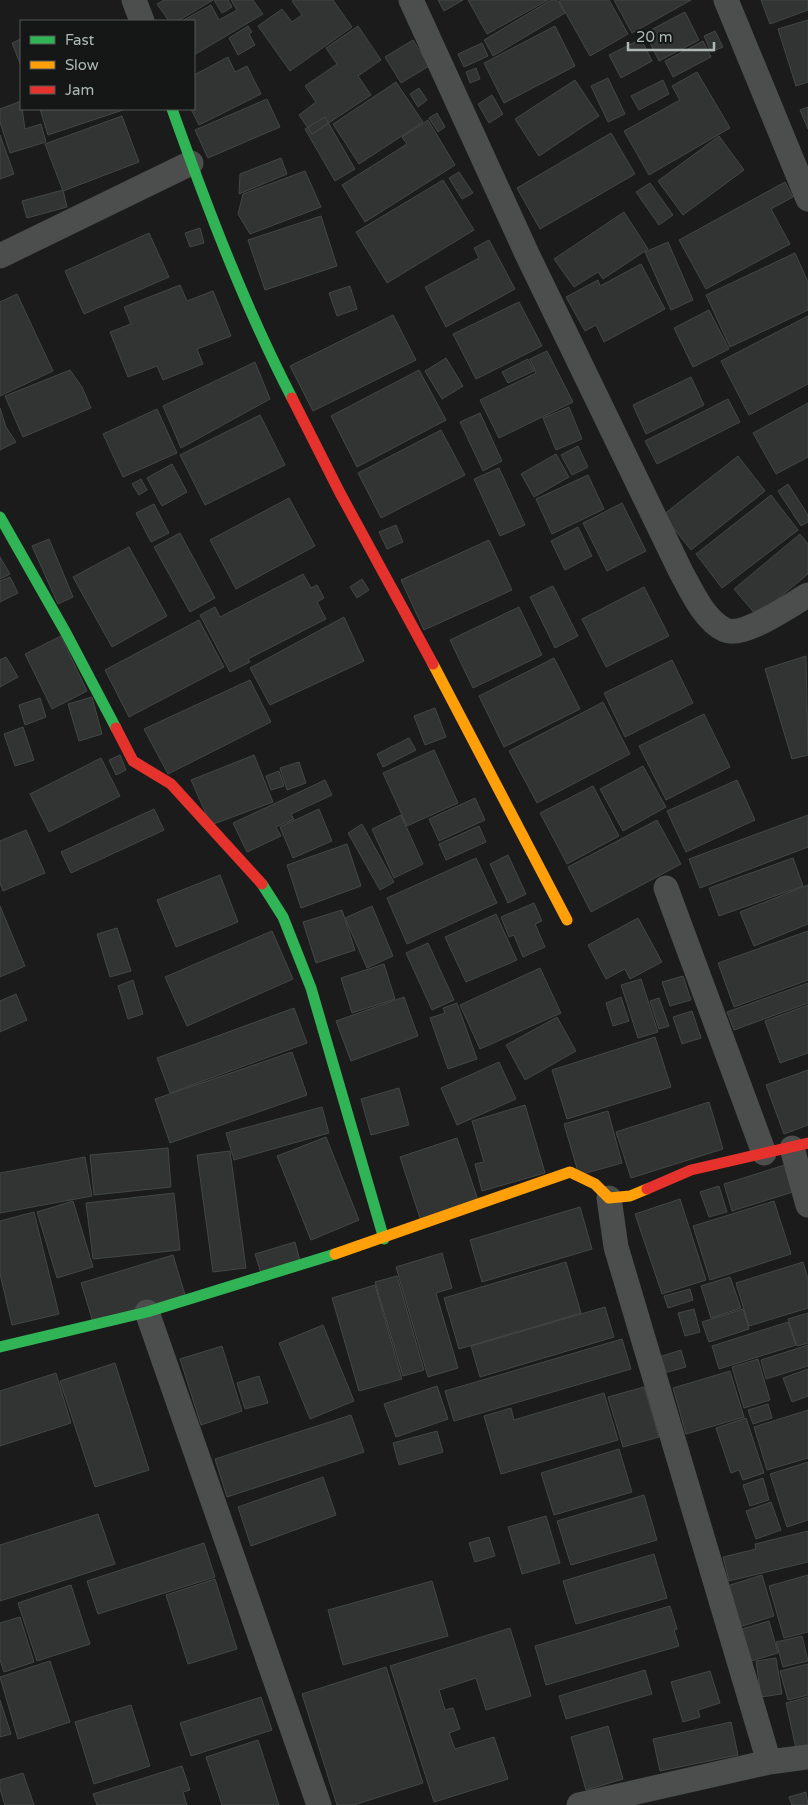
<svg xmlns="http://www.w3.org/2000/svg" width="808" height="1805" viewBox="0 0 808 1805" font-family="'Varela Round',sans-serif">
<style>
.building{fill:#323333;stroke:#434746}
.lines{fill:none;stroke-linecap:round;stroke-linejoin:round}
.street{stroke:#4b4e4c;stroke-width:25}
.fast{stroke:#30b455;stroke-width:11}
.slow{stroke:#ff9f0a;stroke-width:11}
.jam{stroke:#e5322d;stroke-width:11}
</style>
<rect width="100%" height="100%" fill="#1b1b1b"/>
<path class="building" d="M164,0H213L178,21H169L157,4Z
M214,0H228L232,7L222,13Z
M231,0H253L263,14L194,55V21H182L211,5L219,20L237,10Z
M294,0H333L352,27L290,71L258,26L282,9L292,22L302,15L292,1Z
M438,0H463L444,11Z
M468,0H548L487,34Z
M551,0H557L565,13L493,56L484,40Z
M561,0H609L628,34L590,56L559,1Z
M614,0H691L632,33Z
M761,0H808V10L770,24Z
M685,12L699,40L659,61L645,33Z
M808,20V82L796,86L778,29Z
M248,26L252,32L249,34L255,45L238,55L229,38Z
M358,26L381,60L358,76L371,95L312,134L299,115L316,102L305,86L337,64L326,48Z
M555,26L575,66L504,103L484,63Z
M715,31L723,47L711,52L704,36Z
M21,39V66L12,43Z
M641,39L652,61L621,78L609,55Z
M413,40L429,66L401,83L385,57Z
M703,41L711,57L673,77L665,61Z
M482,43L488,56L464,67L458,54Z
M228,57L235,72L247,66L261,94L199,125L191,109H194V75Z
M476,68L480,79L470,83L466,72Z
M697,72L730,128L649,175L624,131L680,100L672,86Z
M608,78L625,114L608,122L591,86Z
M575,80L599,116L539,156L515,119Z
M663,80L669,94L639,110L631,96Z
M396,82L423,122L359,164L333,124Z
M419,88L427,100L418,107L410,94Z
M492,95L503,114L489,123L478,104Z
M267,99L280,127L208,158L195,130Z
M21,101L25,129L41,124L46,142L10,153L0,122V109Z
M808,107V129L800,110Z
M40,109H126L48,135Z
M437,113L445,127L438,132L429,118Z
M122,116L139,162L63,191L45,144Z
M325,117L355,169L335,181L305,129Z
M428,120L455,165L365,222L342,185L407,144L402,137Z
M611,133L635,174L540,229L517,188Z
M0,135L14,174L0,179Z
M719,136L744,170L683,215L658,181Z
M281,158L287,174L239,194L240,174Z
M305,171L321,207L250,234L238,214L243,194Z
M459,172L473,193L462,199L449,178Z
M443,180L474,230L387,283L356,232Z
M785,182L793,197L771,209L790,244L706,289L679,240Z
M650,183L673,215L659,225L636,192Z
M63,190L67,207L27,218L22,201Z
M624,212L648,249L603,279L598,272L574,287L554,259Z
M321,216L337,266L265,290L248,240Z
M200,228L204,243L190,247L185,233Z
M149,233L169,277L84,314L65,271Z
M489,240L515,289L446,327L425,287L479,258L474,248Z
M668,242L693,300L671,310L645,252Z
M795,253L808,282V310L730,347L706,295Z
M641,264L665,309L604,342L596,325L585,331L566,297L598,280L600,286Z
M180,285L187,301L213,291L231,336L197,349L203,364L163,380L157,366L128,377L110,332L131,324L124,307Z
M350,286L357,309L337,316L329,293Z
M17,294L53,371L0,396V302Z
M519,302L542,346L476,379L453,334Z
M709,310L729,349L693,367L674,328Z
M393,315L416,360L313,411L290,366Z
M808,316V384L749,415L721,361Z
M547,351L573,402L499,438L480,400L536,373L530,359Z
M446,358L463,386L442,399L425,371Z
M528,359L534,371L508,383L502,372Z
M255,362L270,399L181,448L163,406Z
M70,370L82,387L91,408L23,437L5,396Z
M419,370L446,420L357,467L331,416Z
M691,377L704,405L646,434L633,405Z
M728,399L740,422L657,464L645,441Z
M808,403V457L776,474L753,433Z
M569,407L582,439L556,450L543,418Z
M0,408L6,427L16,442L0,450Z
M157,409L177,453L123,477L103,434Z
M480,413L502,461L483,471L460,422Z
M260,415L285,465L205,505L180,455Z
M441,430L465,475L381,518L358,473Z
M578,446L588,467L572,475L561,455Z
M556,454L569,477L534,497L521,474Z
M738,456L765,491L691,550L663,515Z
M172,464L187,492L162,506L147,478Z
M499,468L525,525L500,536L474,479Z
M588,475L604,509L552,534L536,499Z
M141,479L147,490L139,495L132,484Z
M788,484L808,515V522L801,526L778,491Z
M771,495L798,530L722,588L696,554Z
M289,498L315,546L236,589L210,540Z
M622,503L646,551L607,571L583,523Z
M154,504L169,533L151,542L136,513Z
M396,525L403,542L387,549L379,532Z
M578,527L592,556L565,570L551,541Z
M180,533L215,598L190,612L154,547Z
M800,534L808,544V574L757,616L734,589Z
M49,539L73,597L58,604L32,546Z
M489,540L512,590L424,630L401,580Z
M129,547L167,616L112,647L73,577Z
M0,557L10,574L0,579Z
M303,574L311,588L317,585L324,598L317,602L326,619L248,659L250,662L230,672L200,615L215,607L220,617Z
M10,577L18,593L0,602V581Z
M362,579L369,590L357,598L350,587Z
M553,586L578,636L555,648L530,597Z
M644,587L669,636L606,667L582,619Z
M519,607L542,655L473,688L450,640Z
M344,617L364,661L270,705L250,668Z
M199,620L224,667L129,717L105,670Z
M61,636L87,691L52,709L25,654Z
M806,656L808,755L792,759L765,669Z
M6,657L18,677L0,687V660Z
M554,658L580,709L504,747L479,696Z
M672,660L693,703L625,737L604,693Z
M250,680L271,722L168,774L144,729Z
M92,697L102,734L79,741L68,704Z
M40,698L46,717L25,725L19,705Z
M603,702L630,754L537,803L509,751Z
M435,708L446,737L425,745L414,716Z
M704,714L730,767L666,800L639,746Z
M23,727L34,760L15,766L4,734Z
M409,738L416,750L383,767L377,754Z
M434,750L458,803L407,826L383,773Z
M120,755L126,770L116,775L109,760Z
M254,755L273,802L211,825L191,780Z
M101,758L120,796L49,832L30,794Z
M299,762L306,783L287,790L280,768Z
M643,766L666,807L623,831L600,789Z
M279,771L284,786L271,790L266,776Z
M325,780L332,795L291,814L294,819L276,827L281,836L247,852L233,823Z
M737,780L755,820L686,852L667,811Z
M593,786L619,836L567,864L540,813Z
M475,798L485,820L439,841L429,819Z
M154,809L164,830L71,873L61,852Z
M319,809L332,841L293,858L280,827Z
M401,815L423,864L394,878L372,829Z
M808,815V847L700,888L689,859Z
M657,820L681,864L591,912L568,867Z
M362,824L394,882L380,890L348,833Z
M479,826L486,842L446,860L439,844Z
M26,830L45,873L3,891L0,883V841Z
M347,844L361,886L301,908L287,865Z
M508,855L526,894L508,903L490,864Z
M476,858L497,903L407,944L387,898Z
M793,858L803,886L719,916L709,888Z
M220,875L238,922L176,947L157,900Z
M808,885V924L754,946L740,912Z
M534,903L542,921L535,924L545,947L523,957L514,935L509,937L501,917Z
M0,906L25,966L0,977Z
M372,906L393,956L367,968L345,918Z
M342,910L355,950L316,963L303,922Z
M496,914L517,960L466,982L445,937Z
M638,918L662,962L630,979L625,969L606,979L588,945Z
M117,928L131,971L110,977L97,934Z
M272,931L293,979L187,1026L165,977Z
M808,931V980L734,1007L718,963Z
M428,943L454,1000L432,1010L406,953Z
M384,964L395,999L352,1013L341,978Z
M540,968L561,1013L480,1049L460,1005Z
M683,976L691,1000L670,1006L662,982Z
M641,979L658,1032L638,1038L621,985Z
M133,980L143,1014L128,1019L118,986Z
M808,983V1003L734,1030L727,1012Z
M16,994L27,1020L0,1032V1001Z
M404,997L418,1036L351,1061L336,1021Z
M621,997L629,1021L613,1026L606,1003Z
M659,998L669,1026L659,1029L650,1001Z
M457,1003L477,1059L448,1069L430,1018L445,1013L443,1008Z
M808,1005V1053L780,1063L765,1021Z
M294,1008L307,1043L170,1093L157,1058Z
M692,1011L701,1038L682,1044L673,1017Z
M557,1017L576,1051L525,1080L506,1045Z
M655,1037L671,1087L567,1119L552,1070Z
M292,1052L307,1095L170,1143L155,1099Z
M499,1062L516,1099L457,1125L441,1088Z
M808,1070V1125L784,1134L766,1085Z
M399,1088L409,1125L371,1135L361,1099Z
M709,1102L723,1149L631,1178L616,1132Z
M525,1105L545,1173L482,1191L475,1164L484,1162L472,1121Z
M322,1107L329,1133L234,1160L226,1133Z
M608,1111L622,1163L579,1175L564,1124Z
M326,1137L359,1220L311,1240L277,1156Z
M457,1138L480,1206L422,1224L400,1157Z
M168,1148L171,1187L94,1195L90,1155Z
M230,1151L246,1268L213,1272L197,1155Z
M85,1157L92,1196L0,1213V1173Z
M788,1164L796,1191L732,1211L724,1184Z
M719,1186L727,1212L709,1217L700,1192Z
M174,1193L180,1250L93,1259L86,1203Z
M680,1199L706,1280L662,1294L635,1214Z
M73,1201L93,1267L57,1278L37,1212Z
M774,1201L791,1254L710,1280L693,1226Z
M580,1207L592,1249L482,1282L470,1240Z
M34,1212L59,1314L12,1325L0,1274V1221Z
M295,1242L300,1261L261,1273L255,1254Z
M442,1253L452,1288L436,1293L458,1368L428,1377L396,1267Z
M173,1255L185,1295L93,1322L81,1283Z
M566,1262L581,1313L459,1349L444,1298Z
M803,1262L808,1279V1308L749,1326L736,1283Z
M397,1276L424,1370L403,1376L375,1282Z
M730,1277L741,1308L711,1318L701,1286Z
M375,1285L402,1379L359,1391L332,1298Z
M690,1289L693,1300L668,1308L664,1296Z
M605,1307L614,1337L480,1377L471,1346Z
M694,1309L700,1332L685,1336L678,1313Z
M743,1309L749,1329L709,1342L702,1322Z
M808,1313V1343L797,1346L788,1319Z
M788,1322L796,1345L719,1369L712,1346Z
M323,1325L354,1401L310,1419L279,1343Z
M622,1339L631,1369L454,1421L445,1391Z
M808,1345V1366L766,1379L761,1360Z
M222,1346L242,1411L201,1425L180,1359Z
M681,1350L686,1367L664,1373L659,1357Z
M758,1359L770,1400L744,1408L732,1367Z
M115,1363L149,1470L95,1487L60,1381Z
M808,1369V1396L792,1402L783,1378Z
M730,1371L744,1417L686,1434L673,1388Z
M56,1373L71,1423L0,1446V1391Z
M259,1376L268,1403L245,1409L237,1383Z
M437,1386L448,1419L396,1437L384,1404Z
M644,1387L659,1437L623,1447L608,1397Z
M604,1393L618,1440L501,1474L484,1416L511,1408L514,1420Z
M768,1404L772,1418L753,1424L748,1410Z
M808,1410V1458L767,1470L754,1427Z
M351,1415L364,1452L227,1497L215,1459Z
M746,1418L764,1473L743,1480L739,1470L731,1473L716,1428Z
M437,1431L443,1452L399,1465L393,1443Z
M619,1449L632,1492L554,1515L541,1473Z
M808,1462V1520L787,1527L770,1474Z
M323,1477L336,1515L251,1546L238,1507Z
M763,1478L769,1500L750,1506L743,1485Z
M644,1495L657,1540L571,1565L557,1521Z
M771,1502L781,1530L756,1539L746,1511Z
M98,1514L115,1564L0,1601V1545Z
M546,1516L560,1563L522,1574L508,1527Z
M808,1531V1562L729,1581L723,1557L756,1549L755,1544Z
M489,1537L495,1556L475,1562L469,1543Z
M204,1543L215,1577L98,1614L87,1581Z
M654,1554L667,1598L576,1624L563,1581Z
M762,1575L774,1616L739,1627L727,1586Z
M808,1575V1632L784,1638L769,1586Z
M215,1579L237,1649L188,1664L166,1595Z
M432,1581L448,1636L343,1665L328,1610Z
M71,1585L90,1644L37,1661L18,1603Z
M670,1606L677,1629L674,1630L679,1646L546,1685L535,1646Z
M20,1617L34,1662L4,1672L0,1660V1623Z
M769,1621L778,1653L751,1661L742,1629Z
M510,1628L531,1696L486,1710L476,1678L439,1690L445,1710L453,1708L460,1729L449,1733L455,1749L494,1737L508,1779L434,1802L390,1666Z
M802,1636L808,1661L783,1667L776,1642Z
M776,1658L782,1694L761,1697L756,1661Z
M50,1661L70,1722L18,1739L0,1677Z
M808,1664V1695L788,1700L780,1671Z
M386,1667L423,1783L354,1805H337L302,1694Z
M645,1670L652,1694L566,1719L559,1696Z
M710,1671L720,1703L698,1710L700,1717L683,1722L671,1682Z
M261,1697L272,1730L191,1756L180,1723Z
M808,1697V1751L797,1753L786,1703Z
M0,1700L11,1734L0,1737Z
M131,1705L150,1766L94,1784L75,1722Z
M731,1722L738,1755L660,1771L653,1739Z
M608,1726L623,1779L586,1790L571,1737Z
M258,1740L279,1805H222L206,1757Z
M182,1766L190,1790L183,1792L187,1805H97L93,1794Z
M23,1773L34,1805H5L0,1789V1780Z
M806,1792L808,1805H792L789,1797Z"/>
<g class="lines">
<path class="street" d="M134,0L142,21
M411,0L527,254L681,572C691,590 704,620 725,630C744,638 790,605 808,595
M726,0L808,199
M0,256L191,163
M666,888L764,1153
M792,1148L808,1205
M609,1198L616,1247L769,1762
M147,1312L319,1805
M579,1805L769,1762L808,1757"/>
<path class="fast" d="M172,109C207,207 244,305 292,398
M0,517L66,633L116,728
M262,884L283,917L311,988L384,1239
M0,1347L147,1312L335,1254"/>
<path class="slow" d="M433,664L567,920
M335,1254L570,1172L595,1184L609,1198L630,1196L647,1189"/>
<path class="jam" d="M292,398L340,493L433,664
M116,728L133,761L171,784L262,884
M647,1189L691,1170L808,1143"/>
</g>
<rect x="20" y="20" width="175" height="90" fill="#151717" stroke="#525856"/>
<rect x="30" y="36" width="25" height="8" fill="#30b455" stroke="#525856"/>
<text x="65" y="45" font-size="15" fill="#adbab4">Fast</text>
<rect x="30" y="61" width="25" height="8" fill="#ff9f0a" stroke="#525856"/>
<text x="65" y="70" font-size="15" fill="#adbab4">Slow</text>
<rect x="30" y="86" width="25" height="8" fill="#e5322d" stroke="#525856"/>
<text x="65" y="95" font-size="15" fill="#adbab4">Jam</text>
<path d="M628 42v8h86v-8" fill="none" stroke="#adbab4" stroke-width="2.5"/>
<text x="636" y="42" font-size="15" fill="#adbab4" stroke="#151717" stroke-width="4" paint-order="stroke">20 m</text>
</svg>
